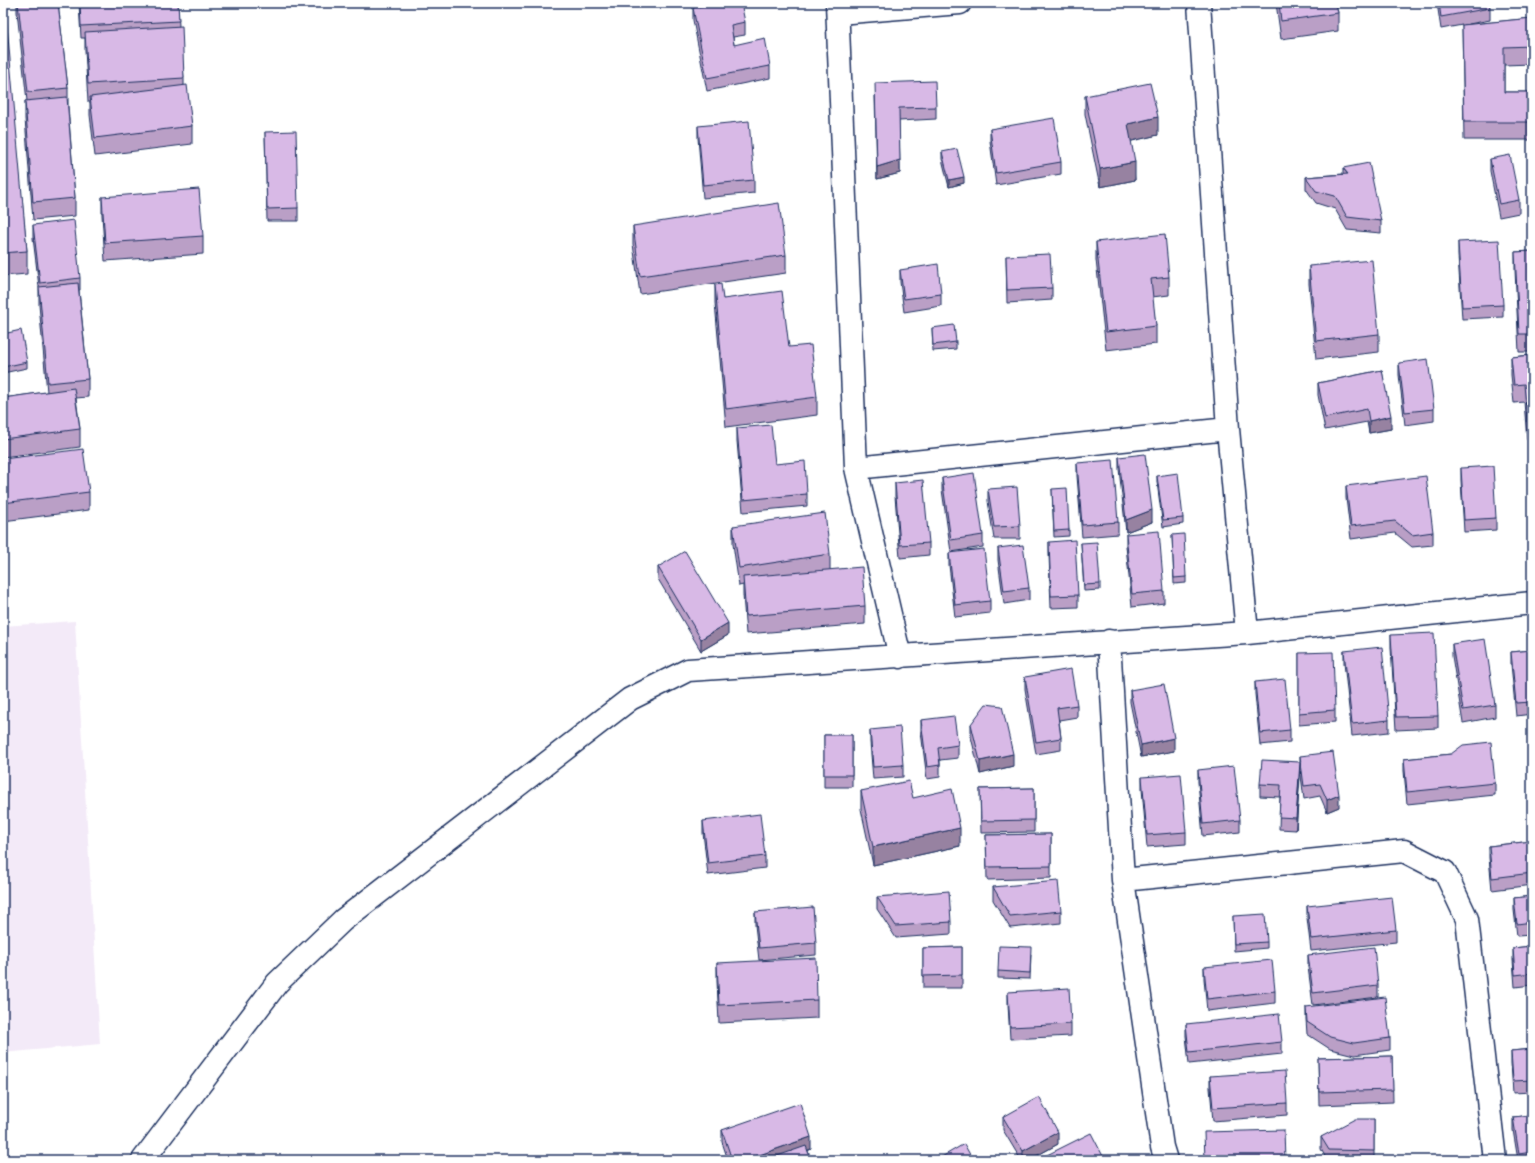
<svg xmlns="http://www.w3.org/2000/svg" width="1535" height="1163" viewBox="0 0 1535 1163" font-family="Mynerve,sans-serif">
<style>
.built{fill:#f3eaf8}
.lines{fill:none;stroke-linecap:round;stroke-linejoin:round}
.street-casing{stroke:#1b2f5e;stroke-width:25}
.street{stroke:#fff;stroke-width:22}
.wall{fill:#ba9fc6;stroke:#1b2f5e}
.shaded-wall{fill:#9782a1;stroke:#1b2f5e}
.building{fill:#d8b9e6;stroke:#1b2f5e}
</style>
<rect width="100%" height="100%" fill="#fff"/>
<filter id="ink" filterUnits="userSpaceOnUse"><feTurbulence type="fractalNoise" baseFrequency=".025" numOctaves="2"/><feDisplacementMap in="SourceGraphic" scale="8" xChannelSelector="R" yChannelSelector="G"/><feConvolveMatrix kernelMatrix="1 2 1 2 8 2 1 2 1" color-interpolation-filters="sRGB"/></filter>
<g filter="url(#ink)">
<path class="built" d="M75,621L100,1044L3,1053V626Z"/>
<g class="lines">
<defs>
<path id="street" d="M837,3L856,468L900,657
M1199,3L1228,429L1247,633
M838,13L960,3
M856,468L1228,429
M1109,641L1123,880L1162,1147L1166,1160
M1123,880L1404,851L1445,872L1467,919L1495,1160
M143,1160L277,983L343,920L630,699L688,670L1247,633L1532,603"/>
</defs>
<use href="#street" class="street-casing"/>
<use href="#street" class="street"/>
</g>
<path class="wall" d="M3,3L27,251V274L3,276Z
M17,3H58L68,88V106L75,198V216L33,220L25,119V101H27L17,12Z
M79,3H178L179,27L184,78V85L192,126V144L95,156L90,115V102H88L85,50V38H81Z
M1276,3H1336L1338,13V31L1281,39Z
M1437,3H1489L1490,8V20L1464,25L1532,18V64L1504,65V92H1532V140H1464L1462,25L1441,29Z
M693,8L745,22V35L733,37L734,45L770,66V78L707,91L693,20Z
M875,95L936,107V119L899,121L900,173L877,179Z
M1085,96L1158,135L1131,141L1135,180L1100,187L1085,114Z
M698,126L754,180V193L703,198L698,138Z
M990,129L1061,162V174L996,185L990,141Z
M265,132L298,208V221H267Z
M942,152L964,183L949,187L942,159Z
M1490,159L1519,200V213L1499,217L1490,171Z
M1343,168L1381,221V233L1347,230L1335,209L1316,203L1306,189V177L1343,174Z
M102,197L203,236V254L105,261L102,215Z
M33,225L80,278V290H79L88,379V397L76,398L80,429V447L3,457V398L47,392L39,305V287L33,238Z
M633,226L786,255V273L640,294L633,244Z
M1096,242L1169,277V295L1152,297L1156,326V344L1106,350L1096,260Z
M1458,242L1503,305V317L1462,319L1458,255Z
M1532,251V352H1519L1515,270V252Z
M1006,256L1052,288V300L1007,303Z
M1309,266L1379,334V352L1316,359L1309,284Z
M900,270L941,294V306L904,312L900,282Z
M715,285L723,299L789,347L817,397V415L726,427L715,303Z
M932,328L956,342V349L933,351Z
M3,334L27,362V368L3,373Z
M1532,355V440H1527L1524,402L1514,403L1511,375V357Z
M1399,363L1434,409V421L1405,425L1399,375Z
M1382,370L1391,429L1369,433L1367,422L1325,430L1318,395V383Z
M737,428L807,494V506L743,512L737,441Z
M1119,457L1152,522L1126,532L1119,469Z
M3,459L89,492V510L3,521Z
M1077,463L1118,522V534L1082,537L1077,476Z
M1461,468L1496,518V530L1464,532L1461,480Z
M1157,476L1183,518V524L1163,527L1157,482Z
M942,478L983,535V547L951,552L942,490Z
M895,483L929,543V555L900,558L895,496Z
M1346,486L1433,532V545L1412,547L1395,533L1351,539L1346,498Z
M988,489L1020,526V539H994L988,501Z
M1052,489L1069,530V536L1054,537Z
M733,526L830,554V569L865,606V624L746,634L743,595V585L739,586L733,544Z
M1126,534L1164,591V603L1132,607L1126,546Z
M1172,535L1186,577V583L1174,584Z
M1049,542L1078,595V607L1051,608L1049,554Z
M1081,543L1100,584V590L1084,591Z
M998,548L1029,588V600L1004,604L998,560Z
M949,553L990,601V613L955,617L949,565Z
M658,567L728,635L701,651L658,579Z
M1391,635L1438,716V728L1396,730L1391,648Z
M1452,644L1495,705V717L1463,723L1452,656Z
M1532,650V714L1516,716L1511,664V652Z
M1344,651L1389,720V732L1352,736L1344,663Z
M1299,653L1335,710V722L1299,725Z
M1025,677L1077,705V717L1059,720L1061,738V750L1036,754L1025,689Z
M1255,682L1290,730V742L1260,745L1255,694Z
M1130,690L1174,751L1141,757L1130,702Z
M921,720L958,745V758L940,760V777L927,779L921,732Z
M971,724L1013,766L980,774L971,737Z
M870,730L903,765V777L873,779L870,742Z
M824,735H852V787H824Z
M1451,754L1495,783V795L1407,804L1404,771V759Z
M1300,756L1339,807L1327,812L1320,796L1304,799L1300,769Z
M1198,770L1240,820V832L1203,836L1198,782Z
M1300,775L1296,830L1279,829L1280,797L1260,796V784Z
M1142,777L1186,832V844L1147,847L1142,789Z
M1034,788V832L981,833L980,789Z
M861,791L913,798L960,846L873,865L861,809Z
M703,821L765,856V868L708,875L703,833Z
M1051,834V878L987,880L986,835Z
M1532,841V885L1492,890L1489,858V846Z
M993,887L1061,911V923L1010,928L993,900Z
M1532,896V935L1517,936L1514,910V898Z
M877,897L951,922V934L896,938L877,909Z
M1307,906L1396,930V942L1311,951L1307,918Z
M755,912L816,943V955L759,960L755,925Z
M1233,916L1267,942V948L1234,951Z
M1532,946V985L1515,987L1513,960V948Z
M962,947V988H923V948Z
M1031,954L1030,979L998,978V971Z
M1308,955L1378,985V997L1313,1005L1308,967Z
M717,963L817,1000V1018L719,1023L717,981Z
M1204,967L1275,991V1003L1207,1011L1204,979Z
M1008,992L1071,1024V1036L1010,1039L1008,1004Z
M1306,1007L1390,1038V1050L1354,1055L1330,1049L1307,1034L1306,1019Z
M1186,1024L1282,1042V1054L1189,1064L1186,1036Z
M1532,1049V1092L1513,1093L1511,1063V1051Z
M1392,1056L1393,1102L1319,1105L1318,1058Z
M1210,1076L1287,1103V1115L1213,1121L1210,1088Z
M1532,1115V1160H1518L1513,1130V1117Z
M1003,1117L1058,1144L1029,1160H1021L1003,1130Z
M1374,1119V1160H1327L1321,1149V1137Z
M722,1130L811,1149L808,1151L811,1160H728L722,1142Z"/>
<path class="shaded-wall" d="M1158,117V135L1128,142V124Z
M900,160V173L877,179V167Z
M1135,162V180L1100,187V169Z
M964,177V183L949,187V180Z
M1391,416V429L1369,433V421Z
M1152,510V522L1126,532V520Z
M728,623V635L701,651V639Z
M1174,738V751L1141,757V745Z
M1013,754V766L980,774V761Z
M1300,762V775L1296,830V818Z
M1339,795V807L1327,812V800Z
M960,828V846L873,865V847Z
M1058,1132V1144L1029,1160H1023V1151Z
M811,1137V1149L781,1160H745Z"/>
<path class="building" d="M3,3H5L27,251L3,253Z
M18,3H58L68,88L28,92Z
M80,3H178L179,21L81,26Z
M717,3H741L745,22L731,25L734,45L765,38L770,66L707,78L693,8Z
M1279,3H1336L1338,13L1281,21Z
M1439,3H1489L1490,8L1441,17Z
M1532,18V46L1504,47V92H1532V122H1464L1462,25Z
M182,26L184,78L88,84L85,32Z
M935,81L936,107L899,108L900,160L877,167L875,83Z
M1150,83L1158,117L1128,124L1135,162L1100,169L1085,96Z
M187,85L192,126L95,138L90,97Z
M67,97L75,198L33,202L25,101Z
M1054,118L1061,162L996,173L990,129Z
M749,121L754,180L703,185L698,126Z
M296,131L298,208L267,209L265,132Z
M957,149L964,177L949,180L942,152Z
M1510,155L1519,200L1499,204L1490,159Z
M1369,163L1381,221L1347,217L1335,196L1316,191L1306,177L1348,174L1343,168Z
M199,189L203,236L105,243L102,197Z
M779,203L786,255L640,276L633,226Z
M74,220L80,278L40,283L33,225Z
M1165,234L1169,277L1151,279L1156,326L1106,332L1096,242Z
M1499,240L1503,305L1462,307L1458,242Z
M1532,251V334H1519L1515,252Z
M1050,254L1052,288L1007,290L1006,256Z
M1372,260L1379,334L1316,341L1309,266Z
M938,264L941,294L904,299L900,270Z
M78,283L88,379L48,383L39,287Z
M721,284L723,299L782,291L789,347L811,345L817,397L726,409L715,285Z
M954,325L956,342L933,345L932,328Z
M21,330L27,362L3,367V334Z
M1532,355V422H1527L1524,384L1514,385L1511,357Z
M1428,359L1434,409L1405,412L1399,363Z
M1382,370L1391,416L1369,421L1367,409L1325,418L1318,383Z
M74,388L80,429L3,439V398Z
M771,425L775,464L805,461L807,494L743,500L737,428Z
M83,449L89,492L3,503V459Z
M1145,454L1152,510L1126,520L1119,457Z
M1113,460L1118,522L1082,525L1077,463Z
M1493,466L1496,518L1464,520L1461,468Z
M974,473L983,535L951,540L942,478Z
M1178,473L1183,518L1163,520L1157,476Z
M1426,476L1433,532L1412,535L1395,521L1351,526L1346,486Z
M923,480L929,543L900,545L895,483Z
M1017,487L1020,526L994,527L988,489Z
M1067,488L1069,530L1054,531L1052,489Z
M825,513L830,554L739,568L733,526Z
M1159,531L1164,591L1132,594L1126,534Z
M1184,534L1186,577L1174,578L1172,535Z
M1075,540L1078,595L1051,596L1049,542Z
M1097,542L1100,584L1084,585L1081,543Z
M1023,545L1029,588L1004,591L998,548Z
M984,549L990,601L955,605L949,553Z
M685,551L728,623L701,639L658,567Z
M862,567L865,606L746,616L743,577Z
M1434,633L1438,716L1396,717L1391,635Z
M1485,639L1495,705L1463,710L1452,644Z
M1382,647L1389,720L1352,724L1344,651Z
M1532,650V702L1516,703L1511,652Z
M1333,652L1335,710L1299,713V653Z
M1071,669L1077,705L1057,708L1061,738L1036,742L1025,677Z
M1285,679L1290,730L1260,733L1255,682Z
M1164,684L1174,738L1141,745L1130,690Z
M986,704L1002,706L1013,754L980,761L971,724Z
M954,716L958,745L938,748L940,765L927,767L921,720Z
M900,727L903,765L873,767L870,730Z
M824,735H852V775H824Z
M1491,742L1495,783L1407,792L1404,759L1451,754L1463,745Z
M1333,752L1339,795L1327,800L1320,784L1304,786L1300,756Z
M1262,760L1300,762L1296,818L1279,817L1281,785L1260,784Z
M1234,766L1240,820L1203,824L1198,770Z
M1181,774L1186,832L1147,835L1142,777Z
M909,781L913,798L952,789L960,828L873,847L861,791Z
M1034,788V820L981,821L980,789Z
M760,814L765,856L708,863L703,821Z
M1051,834V866L987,867L986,835Z
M1532,841V873L1492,878L1489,846Z
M1058,881L1061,911L1010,916L993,887Z
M949,891L951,922L896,926L877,897Z
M1532,896V922L1517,924L1514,898Z
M1392,897L1396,930L1311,939L1307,906Z
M813,907L816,943L759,948L755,912Z
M1265,914L1267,942L1234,944L1233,916Z
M999,946L1031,947L1030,973L998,971Z
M1532,946V973L1515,975L1513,948Z
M962,947V975L923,976V948Z
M1374,947L1378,985L1313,993L1308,955Z
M816,958L817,1000L719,1005L717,963Z
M1272,960L1275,991L1207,999L1204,967Z
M1069,988L1071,1024L1010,1027L1008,992Z
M1385,997L1390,1038L1354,1043L1330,1037L1307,1022L1306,1007Z
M1279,1014L1282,1042L1189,1052L1186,1024Z
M1532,1049V1080L1513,1081L1511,1051Z
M1392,1056L1393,1090L1319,1092L1318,1058Z
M1285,1071L1287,1103L1213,1108L1210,1076Z
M1039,1097L1058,1132L1023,1151L1003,1117Z
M800,1103L811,1137L745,1160H732L722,1130Z
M1532,1115V1152L1519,1154L1513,1117Z
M1355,1119H1374V1151L1329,1150L1321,1137Z
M1284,1130L1285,1160H1205L1204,1132Z
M1091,1133L1105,1160H1037Z
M964,1144L973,1160H942L940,1158Z
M806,1146L811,1160H766Z
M927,1158L928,1160H921Z"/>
</g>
<rect width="1535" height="1163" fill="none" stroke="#fff" stroke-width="16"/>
<rect x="8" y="8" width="1519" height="1147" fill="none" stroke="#1b2f5e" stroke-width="1.5" filter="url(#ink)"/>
</svg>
